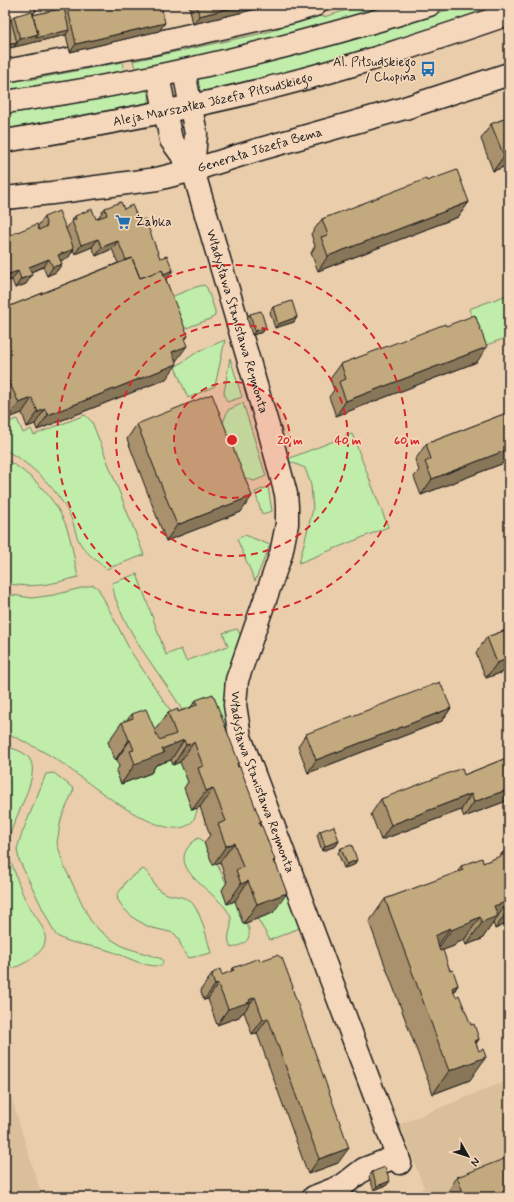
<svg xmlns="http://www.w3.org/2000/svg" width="514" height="1202" viewBox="0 0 514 1202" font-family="Mynerve,sans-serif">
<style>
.built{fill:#dabf9b}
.green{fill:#c0edaa;stroke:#6e8463}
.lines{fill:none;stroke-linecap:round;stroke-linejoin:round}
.minor-casing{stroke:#1c1c1c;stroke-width:25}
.minor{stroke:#f5d7bb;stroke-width:22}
.wall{fill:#a8916c;stroke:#1c1c1c}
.shaded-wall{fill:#887658;stroke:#1c1c1c}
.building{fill:#c3a97e;stroke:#1c1c1c}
.ring{fill:none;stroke:#d62828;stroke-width:2;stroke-dasharray:7 5}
.labels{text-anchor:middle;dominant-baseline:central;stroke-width:3.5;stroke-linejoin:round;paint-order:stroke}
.poi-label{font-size:13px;fill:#1c1c1c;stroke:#f5d7bb;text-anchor:end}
.street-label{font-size:13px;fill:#1c1c1c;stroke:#f5d7bb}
.centre{fill:#d62828;stroke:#f5d7bb;stroke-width:2}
.ring-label{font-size:12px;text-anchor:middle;font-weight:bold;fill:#d62828;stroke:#f5d7bb;stroke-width:3.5;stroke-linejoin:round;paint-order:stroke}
</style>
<rect width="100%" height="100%" fill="#eacdab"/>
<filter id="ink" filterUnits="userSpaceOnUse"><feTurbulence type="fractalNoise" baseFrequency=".025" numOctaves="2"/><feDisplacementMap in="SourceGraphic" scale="8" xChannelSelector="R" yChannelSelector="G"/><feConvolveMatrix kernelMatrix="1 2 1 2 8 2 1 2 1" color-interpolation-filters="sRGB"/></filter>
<g filter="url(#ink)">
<path class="built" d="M5,1078L42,1197H5Z
M509,1080V1197H407L424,1188L400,1124Z
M390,1189L402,1197H368Z"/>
<path class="green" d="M363,5H395L298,33L136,70L133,61L268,32L281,27L289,18L309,13L324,17Z
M462,5H502C448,23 393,42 338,58C294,71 250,82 205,92L197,93L195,80L199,78L413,21Z
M122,62L124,72L5,91V77L15,75L29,80Z
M143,90C151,91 151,100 146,105L85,117L5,130V113Z
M204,285L207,288L215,311V316L210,319L173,333L161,301L196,287Z
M507,295L509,299V337L483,346L469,309Z
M225,340L215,386L188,398L175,367L199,351Z
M230,358L242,397L227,402L224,393Z
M243,403L266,476L254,481L243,477L222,425L228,410Z
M85,415L92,422L144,555L106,569C99,562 88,555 82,546C76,538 75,528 72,520C59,490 33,465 5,450V422L6,423L17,419L23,433L31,429L34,435Z
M352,434L388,527L299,563L313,509L311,485L305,468L291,462L289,460L290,458Z
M5,459C31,474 53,495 65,523C72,540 74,560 78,577C51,584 33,589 5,583Z
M268,487L272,511L262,514L255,492Z
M245,535L270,545L255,581L237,539Z
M137,574L166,655L181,649L186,661L228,646L223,633L237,629L241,636L253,799L190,723L175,698L140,647L123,617L115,597L112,583Z
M93,585L98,588L131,652L172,713L198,801C196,875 81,776 59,761C42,750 23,741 5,732V594L32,598L54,595Z
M5,746C14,749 23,751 29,758C44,777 4,829 7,853C8,858 11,863 13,867C17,879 21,891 26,901C32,912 48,930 45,942C43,955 17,969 5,970Z
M54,773L74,789L61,819L57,843L64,866L90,920L98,929L109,938L124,947L162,959L163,963L161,966C141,967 125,955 107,950C92,945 73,945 59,937C56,936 55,933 53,930L19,860L17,849L21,836L46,774Z
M259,812L302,927L270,940L256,916Z
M198,838L202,840L208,846L249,929C251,942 242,945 231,948C224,935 235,927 230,915C218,890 157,867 198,838Z
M143,869C151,874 152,883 158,889C165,896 178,895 187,899C200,905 207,939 211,953L189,958L182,948L178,938L174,933L149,927L135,919L124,909L118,900L117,895L123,887L126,881Z"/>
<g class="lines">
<defs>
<g id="minor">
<path d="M5,12L25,5"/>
<path d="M5,71L151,44L292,12L315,5"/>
<path id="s1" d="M184,71L196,134L193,170L269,430L286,494L287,506V524L281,554L237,680L235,705L240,737L400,1163"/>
<path d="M158,76L171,140L193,170"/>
<path d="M5,102C149,83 290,48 429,5"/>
<path id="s2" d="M5,141C94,126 182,110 269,88C350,68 430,41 509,14"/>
<path id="s3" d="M5,198L52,193L157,179L193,170L257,150L405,108L509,74"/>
<path d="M314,1197L342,1186L364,1169L398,1156"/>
</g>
</defs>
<use href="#minor" class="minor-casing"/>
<use href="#minor" class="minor"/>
</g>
<path class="wall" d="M59,5H161L159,31L70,52L66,35L5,49V21L11,20L14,16L33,15L60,9Z
M189,5H273L193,24Z
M509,117V165L493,171L481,139L491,124Z
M427,181L469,202L458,217L318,271L311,253L315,246L311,234L322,219Z
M105,208L124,209L139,221L160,258L173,270L167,279H166L185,341L176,361L166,379L37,430L35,424L27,427L22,413L8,418L5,411V308L118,263L112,249L96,256L92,247L75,254L73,250L68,258L60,260L62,264L56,272L47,276L43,267L31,272L26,284L15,288L12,280L5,282V237L38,226L44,217L66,229L75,216L96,219L99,218V217Z
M273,307L297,317L294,322L275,328L270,312Z
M250,314L263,332L252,335L247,318Z
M446,326L477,362L336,416L329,397L334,390L330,379L341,364Z
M509,412V461L421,495L414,477L419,470L415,460L426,444Z
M137,424L241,512L166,541L127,439Z
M509,629V670L486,678L476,653L487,637Z
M196,700L237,765L274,862L273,913L243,924L235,901L227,904L222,890L227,882L220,862L213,865L204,843L210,835L200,807L192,810L184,788L188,782L180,762L173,765L171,760L156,765L151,773L121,784L116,771L119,767L117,759L115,760L108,742L122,722L127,720L132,714L155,730L168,713L178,712L191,707Z
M451,708L442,721L308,773L298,746L306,734Z
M509,757V800L464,817L461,810L381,840L371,814L381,799L464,775Z
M320,831L339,841L336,846L322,851L317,835Z
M341,848L354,865L344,868L338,853Z
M509,850V922L495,929L493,923L482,939L466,945L464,940L457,943L454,946L440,951L458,985L454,992L456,997L471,1025L479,1039L476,1044L470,1080L433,1094L369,922L385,899L457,873L461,866L483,863L499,857L502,853Z
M260,961L293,987L292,989L338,1163L308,1174L257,1033L252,1034L244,1012L241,1014L239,1017L217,1025L208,999L204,1000L201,992L202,988L213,973L222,975L231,972L233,968Z
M372,1172L387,1185L374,1190L369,1177Z
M457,1177L509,1197H452L449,1190Z"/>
<path class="shaded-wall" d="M243,5H273L193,24L199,16Z
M165,23L159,31L70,52L76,44Z
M69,30L66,35L14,47L20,39L38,34Z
M17,43L14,47L5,49V45Z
M509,154V165L493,171L504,156Z
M469,202L458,217L318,271L328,256Z
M98,239L92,247L75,254L81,245Z
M118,241L112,249L96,256L102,247Z
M74,249L68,258L52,264L58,255Z
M49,259L43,267L23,275L29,267Z
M62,264L56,272L47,276L53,267Z
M173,270L167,279L129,294L135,285Z
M18,271L12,280L5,282V277L6,275Z
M32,275L26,284L15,288L21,279Z
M297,317L294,322L275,328L278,324Z
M266,327L263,332L252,335L255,331Z
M188,336L179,349L187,346L176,361L162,367L172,352L184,338Z
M487,347L477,362L336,416L346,401Z
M177,364L166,379L37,430L48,415Z
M32,398L22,413L8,418L19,403Z
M45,409L35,424L27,427L38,412Z
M509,449V461L421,495L432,479Z
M252,496L241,512L166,541L177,525Z
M509,658V670L486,678L497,663Z
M451,708L442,721L308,773L316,760Z
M129,740H130L117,759L115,760Z
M184,740L171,760L156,765L151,773L121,784L135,764L162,749Z
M194,742L180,762L173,765L186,745Z
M213,788L200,807L192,810L206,791Z
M509,789V800L464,817L474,802Z
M471,794L461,810L381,840L391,825Z
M339,841L336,846L322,851L325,846Z
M234,843L220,862L213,865L226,846Z
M357,860L354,865L344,868L347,864Z
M248,881L235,901L227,904L241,884Z
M287,893L273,913L243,924L257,904Z
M509,900L482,939L466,945L494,906Z
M509,909V922L495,929Z
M480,917L464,940L457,943L454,946L435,953L451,930Z
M450,928L434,951L435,936L441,932Z
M218,984L208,999L204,1000L215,985Z
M458,985L442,1008L452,988Z
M255,997L244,1012L241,1014L239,1017L217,1025L228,1009Z
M268,1018L257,1033L252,1034L263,1019Z
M479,1039L463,1062L475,1041Z
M486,1057L470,1080L433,1094L449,1071Z
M349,1148L338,1163L308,1174L319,1159Z
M390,1181L387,1185L374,1190L377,1186Z"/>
<path class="building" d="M67,5H161L165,23L76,44Z
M197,5H243L199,16Z
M64,8L69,30L35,38L38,34L33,15Z
M32,11L38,34L20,39L14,16Z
M11,20L17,43L5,45V21Z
M509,117V154L504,156L491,124Z
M457,170L469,202L328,256L321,237L328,235L322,219L426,179L427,181Z
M121,202L124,209L132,205L139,221L145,219L160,258L167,256L173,270L164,274L162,270L140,278L132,258L126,260L118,241L102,247L98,239L81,245L72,221L76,219L75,216L92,209L96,219L107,215L105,208Z
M59,211L74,249L58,255L62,264L53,267L49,259L29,267L32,275L21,279L18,271L6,275L5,273V237L37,224L39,230L47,226L44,217Z
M132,258L140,278L162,270L188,336L184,338L187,346L172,352L177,364L48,415L45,409L38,412L32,398L19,403L5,373V308Z
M292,301L297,317L278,324L273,307Z
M261,311L266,327L255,331L250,314Z
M475,315L487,347L346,401L339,382L346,379L341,364L445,324L446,326Z
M212,394L252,496L177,525L137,424Z
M509,412V449L432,479L425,462L431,459L426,444Z
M509,629V658L497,663L487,637Z
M440,682L451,708L316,760L306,734Z
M213,694L239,763H237L238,767H240L261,822H259L260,826H262L275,860L273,861L275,865L276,864L287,893L257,904L248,881L241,884L236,870L243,867L234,843L226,846L218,824L226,821L213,788L206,791L198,768L203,766L194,742L186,745L184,740L162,749L164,753L135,764L130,751L134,750L130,740H129L122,722L133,718L132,714L146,709L159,740L176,734L168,713L178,709V712L197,705L196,700Z
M509,757V789L474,802L471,794L391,825L381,799L462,768L464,775Z
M334,826L339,841L325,846L320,831Z
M352,845L357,860L347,864L341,848Z
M509,850V901L494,906L498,916L482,922L480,917L471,921V922L470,923L451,930L450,928L441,932V933L435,936L440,951L443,950L450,971L453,970L458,985L452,988L456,997L459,995L471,1025L474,1024L479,1039L475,1041L479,1051L483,1049L486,1057L449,1071L385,899L463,870L461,866L482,858L483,863L503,855L502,853Z
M277,955L282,958L293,987L292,988L349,1148L319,1159L268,1018L263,1019L255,997L249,1000L250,1002L228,1009L218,984L215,985L212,977L213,973L220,969L222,975L234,970L233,968L259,958L260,961Z
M509,1157V1197H465L457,1177Z
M385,1167L390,1181L377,1186L372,1172Z"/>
</g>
<circle cx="232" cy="440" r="58" fill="#d62828" fill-opacity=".12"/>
<g class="ring">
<circle cx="232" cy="440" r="58"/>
<circle cx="232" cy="440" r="116"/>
<circle cx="232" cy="440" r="175"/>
</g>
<defs>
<symbol id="bus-bare" viewBox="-9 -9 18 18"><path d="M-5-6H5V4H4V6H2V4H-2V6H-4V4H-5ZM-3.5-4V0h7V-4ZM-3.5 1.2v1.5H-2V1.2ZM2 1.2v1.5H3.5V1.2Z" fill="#1f6fb2" stroke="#f5d7bb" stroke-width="2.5" paint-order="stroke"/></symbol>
<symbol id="supermarket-bare" viewBox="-9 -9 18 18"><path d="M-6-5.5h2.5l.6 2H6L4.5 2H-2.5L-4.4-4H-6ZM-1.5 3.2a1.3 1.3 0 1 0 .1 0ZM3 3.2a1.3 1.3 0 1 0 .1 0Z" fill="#1f6fb2" stroke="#f5d7bb" stroke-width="2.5" paint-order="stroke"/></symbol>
</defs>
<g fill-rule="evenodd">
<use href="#bus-bare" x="417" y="58" width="22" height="22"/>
<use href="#supermarket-bare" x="112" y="211" width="22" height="22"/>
</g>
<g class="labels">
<g class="poi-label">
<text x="416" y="62">Al. Piłsudskiego<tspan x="416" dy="15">/ Chopina</tspan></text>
<text x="135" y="222" text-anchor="start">Żabka</text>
</g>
<g class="street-label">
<text stroke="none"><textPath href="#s2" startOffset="212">Aleja Marszałka Józefa Piłsudskiego</textPath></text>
<text stroke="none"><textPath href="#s3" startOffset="260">Generała Józefa Bema</textPath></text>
<text stroke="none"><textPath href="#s1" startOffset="258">Władysława Stanisława Reymonta</textPath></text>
<text stroke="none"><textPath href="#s1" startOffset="738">Władysława Stanisława Reymonta</textPath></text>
</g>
</g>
<circle cx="232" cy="440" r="6" class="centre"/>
<g class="ring-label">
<text x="290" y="444">20 m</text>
<text x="348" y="444">40 m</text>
<text x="407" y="444">60 m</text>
</g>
<rect width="514" height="1202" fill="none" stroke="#f5d7bb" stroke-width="20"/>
<rect x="10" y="10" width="494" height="1182" fill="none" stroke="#1c1c1c" stroke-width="1.5" filter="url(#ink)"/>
<g transform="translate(468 1156) rotate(129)" stroke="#f5d7bb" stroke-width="3" paint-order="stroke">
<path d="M0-3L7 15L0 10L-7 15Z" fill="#1c1c1c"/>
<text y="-6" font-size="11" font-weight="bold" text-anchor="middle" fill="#1c1c1c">N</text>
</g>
</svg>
